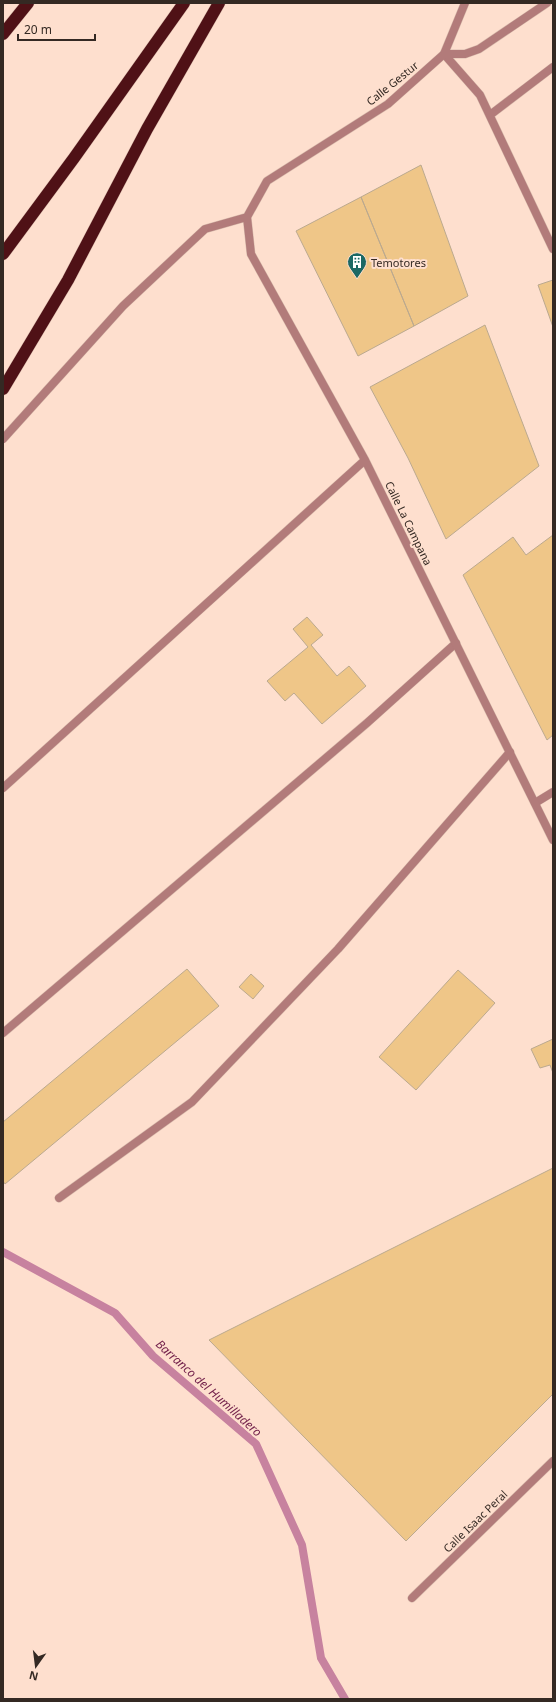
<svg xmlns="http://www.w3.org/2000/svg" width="556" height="1702" viewBox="0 0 556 1702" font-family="'Noto Sans',sans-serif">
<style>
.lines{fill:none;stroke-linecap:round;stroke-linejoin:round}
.stream{stroke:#c7829f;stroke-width:8}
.building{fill:#efc688;stroke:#bba98f}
.service-casing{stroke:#dabeaf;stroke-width:9}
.minor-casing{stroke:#dabeaf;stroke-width:9}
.motorway-casing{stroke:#dabeaf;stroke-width:13}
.service{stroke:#b27b7a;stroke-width:8}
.minor{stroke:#b27b7a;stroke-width:8}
.motorway{stroke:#4f1116;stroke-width:12}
.labels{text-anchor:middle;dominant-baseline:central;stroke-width:4;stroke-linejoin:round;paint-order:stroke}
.street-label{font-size:11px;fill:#342923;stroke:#fedfce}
.poi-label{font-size:11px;fill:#342923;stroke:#fedfce;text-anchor:start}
.water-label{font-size:12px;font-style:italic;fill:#74234c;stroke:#fedfce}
</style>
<rect width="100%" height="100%" fill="#fedfce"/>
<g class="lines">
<path class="stream" d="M3,1252L115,1313L153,1356L256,1444L302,1545L321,1658L345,1699"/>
</g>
<path class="building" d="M421,165L468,296L414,326L361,197Z
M361,197L414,326L358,356L296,231Z
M553,280V327L538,285Z
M485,325L539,466L446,539L408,458L370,387Z
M553,535V735L547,740L463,575L513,537L526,555Z
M307,617L323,635L311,645L337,676L349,666L366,686L322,724L294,693L285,701L267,681L308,647L293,629Z
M187,969L219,1006L5,1184L3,1181V1122Z
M458,970L495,1003L416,1090L379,1057Z
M251,974L264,986L253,999L239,987Z
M553,1039V1073L550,1065L540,1068L531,1049Z
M553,1168V1394L406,1541L209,1340Z"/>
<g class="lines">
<defs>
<path id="service" d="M444,54L480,95L553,249
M490,115L553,67
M535,803L553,792
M3,1033L367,723L456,643
M59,1198L192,1102L338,949L510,752"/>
<path id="minor" d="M444,54L465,3
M247,217L251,254L365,460L553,840
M247,217L267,181L388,104L444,54H465L479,49L547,3
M3,439L123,306L205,229L247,217
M3,788L365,460
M412,1598L553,1461"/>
<path id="motorway" d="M3,34L28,3
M3,254L74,158L184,3
M3,389L68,280L147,129L219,3"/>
</defs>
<use href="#service" class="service-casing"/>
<use href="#minor" class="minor-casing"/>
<use href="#motorway" class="motorway-casing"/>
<use href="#service" class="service"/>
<use href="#minor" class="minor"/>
<use href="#motorway" class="motorway"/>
</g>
<defs>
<symbol id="building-pin" viewBox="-11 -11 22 30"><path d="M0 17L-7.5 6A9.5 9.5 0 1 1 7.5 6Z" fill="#1b6864" stroke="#fedfce"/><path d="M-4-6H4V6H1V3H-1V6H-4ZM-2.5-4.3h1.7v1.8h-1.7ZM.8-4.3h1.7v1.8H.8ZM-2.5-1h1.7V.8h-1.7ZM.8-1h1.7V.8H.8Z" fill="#fff"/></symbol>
</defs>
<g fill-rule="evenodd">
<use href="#building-pin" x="346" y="251" width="22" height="30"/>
</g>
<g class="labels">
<g class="street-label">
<text transform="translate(392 83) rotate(-39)">Calle Gestur</text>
<text transform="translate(409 523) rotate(64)">Calle La Campana</text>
<text transform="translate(475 1521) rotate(-44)">Calle Isaac Peral</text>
</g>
<g class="poi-label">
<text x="371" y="262">Temotores</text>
</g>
<g class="water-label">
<text transform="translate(209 1388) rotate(42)">Barranco del Humilladero</text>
</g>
</g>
<rect width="556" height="1702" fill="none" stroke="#342923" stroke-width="8"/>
<g transform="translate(36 1666) rotate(194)" stroke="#fedfce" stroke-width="3" paint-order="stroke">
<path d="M0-3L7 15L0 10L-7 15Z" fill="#342923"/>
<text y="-6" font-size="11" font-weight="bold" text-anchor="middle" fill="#342923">N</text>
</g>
<path d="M18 34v6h77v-6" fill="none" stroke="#342923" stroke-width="2"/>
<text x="24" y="34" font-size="12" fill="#342923" stroke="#fedfce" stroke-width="3" paint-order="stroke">20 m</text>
</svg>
